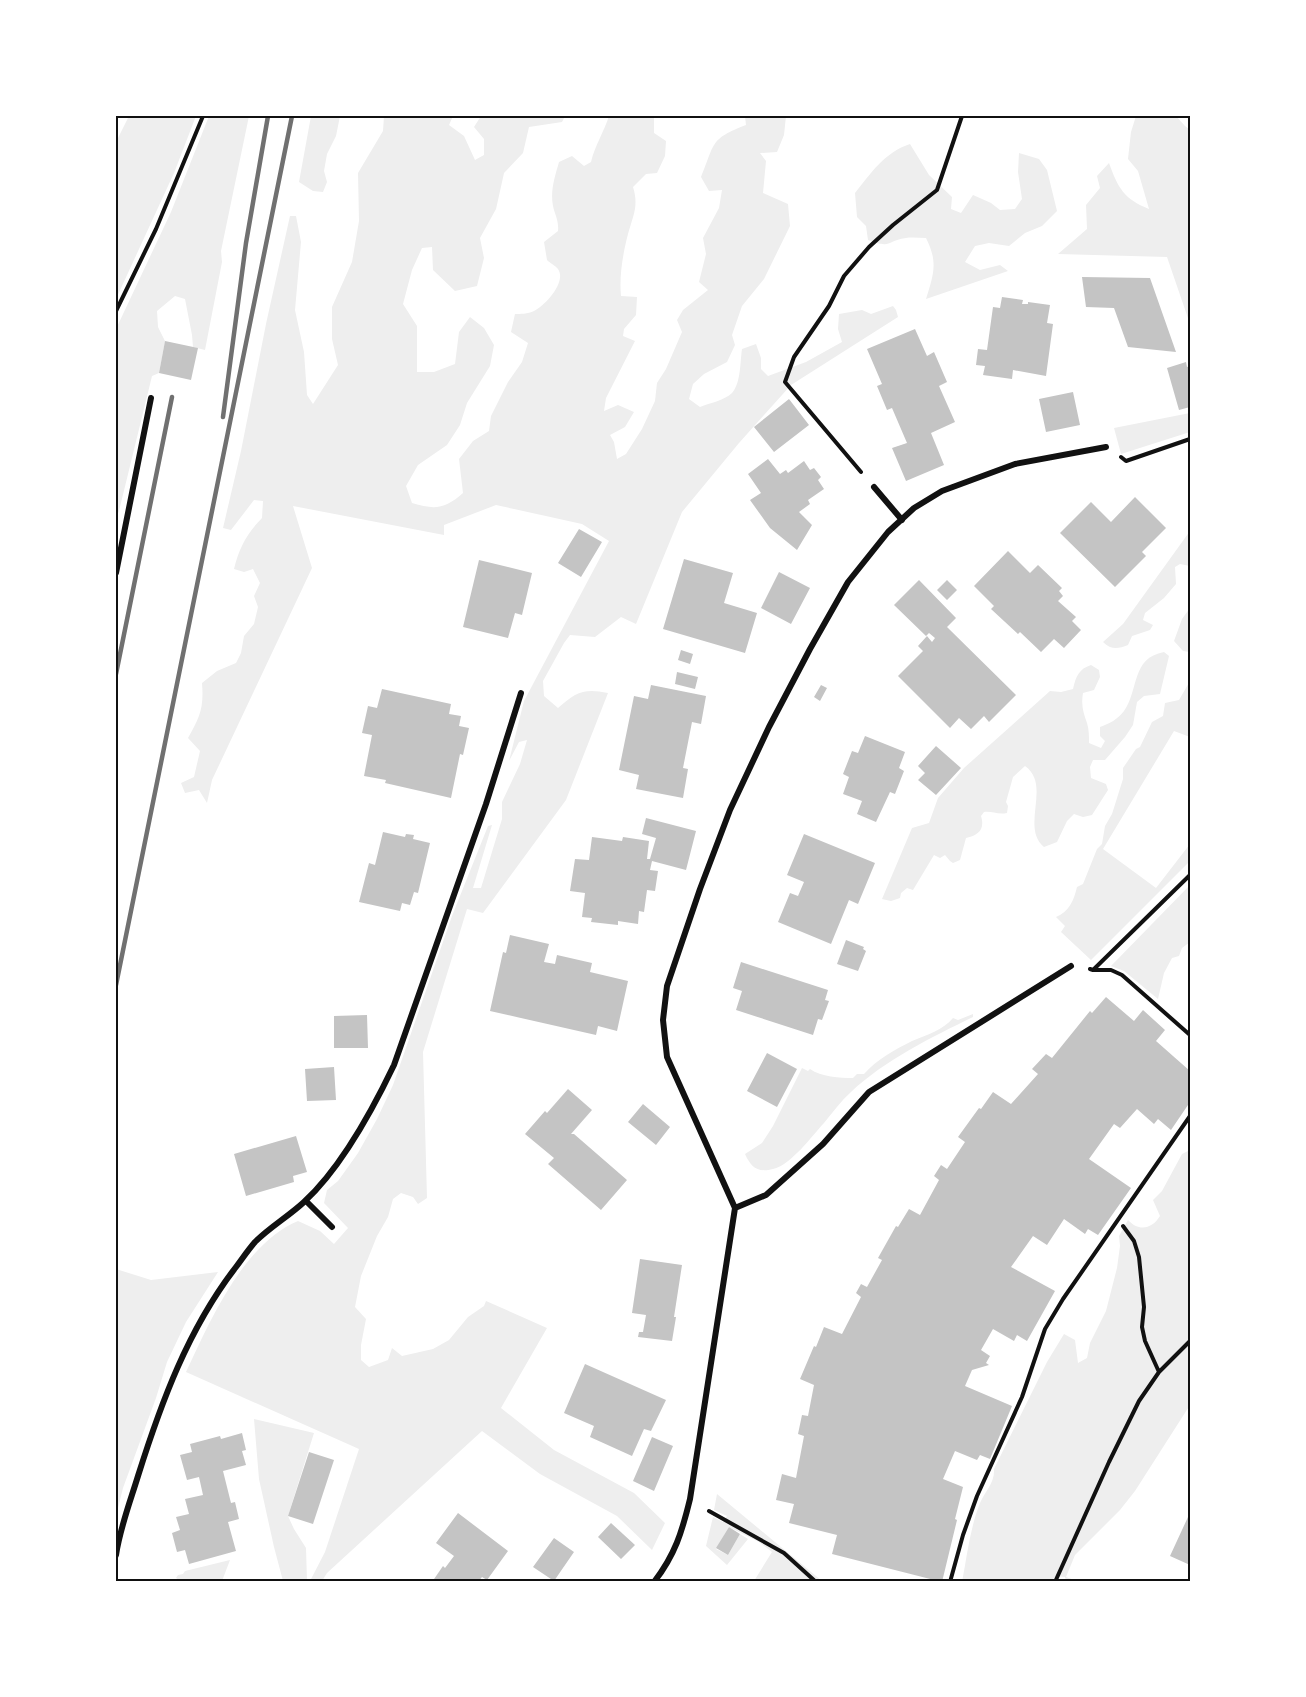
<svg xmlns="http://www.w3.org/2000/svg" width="1306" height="1697" viewBox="0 0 1306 1697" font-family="'Titillium Web',sans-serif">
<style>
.green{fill:#eee}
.building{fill:#c4c4c4}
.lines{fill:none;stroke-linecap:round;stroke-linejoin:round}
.path{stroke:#111;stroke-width:4}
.minor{stroke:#111;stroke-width:6}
.rail{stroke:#707070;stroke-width:4.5}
.neatline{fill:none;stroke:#111;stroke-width:2}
</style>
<rect width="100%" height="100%" fill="#fff"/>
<path class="green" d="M129,116H196L174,173L116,299V153L117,140Z
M209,116H249L221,251L222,262L205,350L193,347L192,335L185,299L175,296L157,311L158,327L165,341L159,373L152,376L119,511L116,518V329L171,212Z
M311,116H340L336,136L327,154L324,171L327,182L323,192L313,191L299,182Z
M384,116H453L449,125L464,136L475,160L484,155V139L474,127L481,116H565L562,122L529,127L523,153L504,173L496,209L480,238L484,258L477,286L455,291L433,270L432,247L422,248L412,270L403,304L417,326V372H434L455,364L459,332L470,317L484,328L494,345L490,366L467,403L460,425L447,445L418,465L406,486L412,503C435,510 445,509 463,493L459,459L473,441L489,431L491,416L508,382L522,362L528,343L511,332L515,314C520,314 528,314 534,311C545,306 567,282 558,269C556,266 550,263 547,260L544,242L558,231C559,221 555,215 553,206C550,191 555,176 559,162L572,156L584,166L591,162C595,145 604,132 609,116H654V133L666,141L665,156L657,173L646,174L633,187C639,206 633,216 628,234C623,253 619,276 621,296L637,297L636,315L624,329L623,336L635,341L606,398L604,411L618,405L634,412L625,427L610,435L614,442L617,459L626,454L642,429L655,401L657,383L666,369L682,332L677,320L683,310L708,290L699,282L706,254L703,238L719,208L722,190L709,191L701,177C715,144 709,139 746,125L745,116H786L784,135L777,152L760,153L766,161L763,193L788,204L790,226L764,279L742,306L732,335L735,345L727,362L704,374L693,384L689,399L700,407C710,403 725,400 732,393C741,383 740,362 742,349L756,344L761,358V369L768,376L806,362L842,342L838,329L839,314L862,310L871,314L893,306L896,310L898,317L791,385L739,443L682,512L636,624L621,617L595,637L570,635L564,643L543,681L544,696L558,708C576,692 584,688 608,693L566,800L483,913L467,909L423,1052L427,1198L418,1204L413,1197L401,1193L393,1199L388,1217L377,1236L361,1276L355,1307L366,1319L361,1345V1360L369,1367L388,1360L392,1348L402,1356L433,1349L449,1340L468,1317L484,1306L486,1301L547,1328L501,1408L554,1450L634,1493L665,1523L652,1550L617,1516L540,1474L482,1431L327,1573L322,1581H310L325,1552L359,1449L186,1372C210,1321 243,1244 298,1221L320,1231L334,1244L348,1228L324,1203L327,1190L338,1181L358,1153L377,1119L393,1085L452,916L488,826L492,825L473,888H481L502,819V802L520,764L527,740L519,742L509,761L524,701L609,541L582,524L496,505L444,525V535L293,506L312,568L212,780L207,803L199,790L185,793L181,783L194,777L200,751L188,738C200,717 204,708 202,683L217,671L236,663L241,653L244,636L254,624L258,607L254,596L260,583L253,569L244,572L234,569C239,548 247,533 262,518L263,501L254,500L231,530L223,528L241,451L266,324L290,216H296L301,242L295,310L304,352L307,395L313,404L338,365L332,339V307L352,262L359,221L358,173L383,131Z
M1136,116H1176L1185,126L1190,130V324L1167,257L1058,254L1087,229L1086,205L1100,188L1097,176L1109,163C1118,188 1124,199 1149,209L1138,171L1128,159L1131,132Z
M910,144L929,175L952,197L951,209L961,213L973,195L991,203L1000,210L1015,209L1022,199L1018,172L1019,153L1039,159L1047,170L1057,211L1042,226L1025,233L1009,246L989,243L975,246L965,262L980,270L1000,265L1008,271L926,299C934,273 938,262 926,238C919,238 912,237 906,238C886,241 892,249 868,240L866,226L857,217L855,193C871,173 885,152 910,144Z
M1190,413V432L1121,454L1114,428Z
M1190,531V566L1180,564L1175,567L1176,584L1164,598L1145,613L1143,620L1153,625L1150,630L1132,636L1128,645C1118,649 1111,650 1103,642L1123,624Z
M1190,608V652L1183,651L1174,641L1182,619Z
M1164,652L1169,656L1160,694L1144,696L1137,702L1133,725L1125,737L1105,760H1093L1090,767L1091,778L1106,784L1108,790L1092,815L1083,817L1074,814L1067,821L1057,842L1044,847C1020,827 1052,785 1025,766L1013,777L1006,802L1008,806L1007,813C998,815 992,811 984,812L981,816C985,829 979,835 966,838L960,860L953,863L950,861L945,855L940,858L934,855L913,890L907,888L901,893L900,898L891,901L882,899L912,828L929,823L938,798L964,768L1050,691L1061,692L1073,689C1076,676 1079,669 1091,665L1099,670L1100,677L1094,690L1083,693C1081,705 1083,712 1087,723C1089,729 1089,736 1089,743L1101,748L1105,741L1100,736V727C1109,724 1118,719 1124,711C1139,690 1131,658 1164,652Z
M1190,681V737L1174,731L1103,849L1156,888L1190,844V861L1091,960L1061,932L1065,926L1056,917C1069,912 1074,900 1077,887L1083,884L1097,849L1102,844L1105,826L1112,814L1123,779V768L1136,749L1140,747L1152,722L1163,716L1165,703L1179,700Z
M1190,885V942L1182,948L1179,956L1172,958L1164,973L1158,999L1124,971L1111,966Z
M973,1014V1017C932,1037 885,1060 851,1092C841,1101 833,1112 824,1123C812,1136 791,1165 773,1169C757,1173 751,1167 745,1154L762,1143L773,1126L802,1068L808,1071L810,1069C821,1077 840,1078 853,1078L857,1074H864C876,1060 896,1049 912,1041C927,1035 943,1030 953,1018L958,1020Z
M1190,1150V1405L1135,1491L1120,1510L1075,1555L1066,1577L1077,1581H1066L1065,1577L1057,1576L1050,1581L962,1582C967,1556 970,1528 980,1503C985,1491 995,1483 994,1469L1047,1362L1064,1334L1075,1340L1078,1363L1087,1358L1090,1343L1106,1311L1117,1268L1120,1246L1119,1236L1128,1220C1139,1232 1152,1229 1160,1216L1153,1200L1162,1191L1182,1154Z
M116,1269L151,1280L218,1272L186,1322L167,1362L156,1398L123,1488L116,1516Z
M254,1419L314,1433L288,1516L294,1529L306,1548L307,1581H283L274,1547L259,1479Z
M717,1494L822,1581H754L772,1552L759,1542L729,1527L716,1549L728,1555L740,1534L748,1539L727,1565L706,1546L713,1517L723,1522L727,1516L714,1510Z
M230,1560L222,1581H180L176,1578L178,1575L183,1574L185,1571Z"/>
<path class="building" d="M1082,277L1150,278L1176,352L1128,347L1114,308L1086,307Z
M1002,297L1023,300L1022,304H1028V302L1050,305L1047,323L1053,324L1046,376L1013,370L1012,379L983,375L985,366L976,365L978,349L987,350L993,307L1000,308Z
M915,329L927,356L934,352L947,382L939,386L955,422L931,433L944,465L906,481L892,448L907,443L892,408L887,410L877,386L882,384L867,349Z
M165,341L198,348L191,380L159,373Z
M1186,362L1187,367L1190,366V407L1179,410L1167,368Z
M1073,392L1080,425L1046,432L1039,399Z
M789,399L809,425L774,452L754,427Z
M768,459L780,474L786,470L788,473L804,461L810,470L814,468L821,477L818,480L824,489L808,500L810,504L799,512L812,525L797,550L770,528L750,500L761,493L748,474Z
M1135,497L1166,528L1142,552L1146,556L1115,587L1060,533L1091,502L1111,522Z
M579,529L602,542L581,577L558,563Z
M1008,551L1030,573L1038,565L1062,588L1059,591L1063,596L1058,601L1076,617L1072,621L1081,630L1064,648L1054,639L1041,652L1020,632L1018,634L991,609L994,606L974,586Z
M684,559L733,573L724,603L757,613L745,653L663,629Z
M479,560L532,573L522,615L515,613L508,638L463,627Z
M779,572L810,588L791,624L761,608Z
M919,580L956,618L947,627L1016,695L989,722L984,716L971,729L959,718L950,728L898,676L923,651L918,646L927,636L932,642L935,638L929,633L926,636L894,605Z
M947,580L957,590L947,600L937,590Z
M681,650L693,654L690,664L678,660Z
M677,672L698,677L695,689L675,684Z
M651,685L706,696L701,724L692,722L683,768L688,769L683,798L636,789L639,775L619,770L634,696L648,699Z
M821,685L827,688L820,701L814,697Z
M382,689L451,704L449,714L461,716L459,726L469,728L463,755L460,754L451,798L385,783L386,780L364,776L372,735L362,733L368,706L377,708Z
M865,736L905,752L899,768L904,771L895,794L890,792L876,822L857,814L862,801L843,794L849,777L843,774L852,751L858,753Z
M936,746L961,768L936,795L918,780L925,773L918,766Z
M646,818L696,831L686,870L652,861L650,870L658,871L655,891L647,890L644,912L639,911L638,924L618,921V925L591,922L592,918L582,917L585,893L570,891L575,859L589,860L592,837L622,841L623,837L649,841L647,859H650L656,838L642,834Z
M383,832L405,837L406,834L414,835L413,839L430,843L418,893L414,892L410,905L402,903L400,911L359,902L369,863L375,865Z
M804,834L875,863L858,904L849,900L831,944L778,922L790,893L798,896L804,882L787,875Z
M510,935L549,944L544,962L555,964L557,955L592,963L590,972L628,981L617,1031L598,1026L596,1035L490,1011L503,952L506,953Z
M846,940L864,947L863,949L866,951L858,971L837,964Z
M741,962L828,990L825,1000L829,1001L822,1020L818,1019L813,1035L736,1010L742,991L733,988Z
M1106,997L1134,1021L1143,1010L1165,1030L1156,1041L1190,1071V1102L1171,1130L1158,1119L1154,1124L1137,1109L1120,1128L1114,1124L1089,1159L1131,1188L1098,1235L1088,1229L1085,1234L1064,1219L1047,1245L1033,1236L1011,1267L1055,1291L1027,1341L1017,1335L1014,1341L993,1329L981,1350L990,1356L986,1363L989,1365L972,1370L965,1386L1012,1406L990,1459L980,1455L977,1460L955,1451L943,1479L963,1487L955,1519L957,1520L942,1582L832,1554L837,1535L789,1523L794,1504L776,1500L782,1474L796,1478L804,1436L798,1434L802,1415L808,1416L814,1385L800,1379L814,1346L816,1347L824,1327L842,1334L861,1297L856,1293L861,1284L867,1287L882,1260L878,1258L896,1226L898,1227L909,1209L920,1215L939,1180L934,1176L941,1165L947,1169L965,1142L958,1137L979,1108L981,1109L993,1092L1011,1104L1038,1074L1032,1069L1046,1054L1052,1058L1090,1011L1092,1013Z
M367,1015L368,1048H334V1016Z
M767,1053L797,1069L777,1107L747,1091Z
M334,1067L336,1100L307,1101L305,1069Z
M568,1089L592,1110L571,1134H574L627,1180L601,1210L548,1164L554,1158L525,1134L545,1111L547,1113Z
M643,1104L670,1127L656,1145L628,1122Z
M296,1136L307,1172L293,1176L294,1182L246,1196L234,1154Z
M640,1259L682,1265L674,1317H676L672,1341L638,1337L639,1332H643L646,1315L632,1313Z
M585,1364L666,1400L651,1431L644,1429L632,1456L590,1437L594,1426L564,1413Z
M242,1433L246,1450L242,1451L246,1465L223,1471L231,1503L235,1502L239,1519L228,1522L236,1551L189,1564L185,1550L177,1552L172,1533L180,1530L176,1517L189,1514L185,1499L203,1495L199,1477L187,1480L180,1455L192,1452L190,1444L220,1436L221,1439Z
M652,1437L673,1446L654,1491L633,1481Z
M309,1452L334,1460L313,1524L288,1516Z
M458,1513L508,1551L487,1580L482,1577L478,1582H432L443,1566L445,1568L454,1556L436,1543Z
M1188,1517L1190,1518V1565L1170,1556Z
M611,1523L635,1545L621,1559L598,1537Z
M729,1527L740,1534L728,1555L716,1548Z
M554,1538L574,1552L554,1581L533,1567Z"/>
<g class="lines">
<path class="path" d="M116,311L156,229L203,116
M1121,457L1126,461L1190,439
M861,472L785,382L794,357L829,306L844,276L869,247L893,225L937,190L962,116
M1090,969L1093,970L1190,875
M1094,970H1111L1122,975L1190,1035
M1123,1226L1134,1241L1139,1257L1144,1307L1142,1327L1145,1341L1159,1372
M709,1511L784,1553L816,1582
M950,1582L963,1535L977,1496L1022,1397L1045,1329L1063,1299L1190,1116
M1055,1582L1109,1462L1139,1401L1159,1372L1190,1341"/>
<path class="minor" d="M874,487L902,520
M116,573L151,398
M306,1201L332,1227
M735,1208L766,1195L823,1144L869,1092L1071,966
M116,1555C120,1528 130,1502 138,1476C161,1403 188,1329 236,1267C242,1259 248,1250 255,1242C270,1227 289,1216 304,1202C342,1167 372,1111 394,1065L486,804L521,693
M654,1582C675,1555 682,1532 690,1499L735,1208L667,1057L663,1020L667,986L700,889L730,810L769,727L810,649L848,582L888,532L914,508L942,491L1015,464L1106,447"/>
<path class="rail" d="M223,417L246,243L268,116
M116,674L172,397
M116,985L292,116"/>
</g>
<rect width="1306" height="1697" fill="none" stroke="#ffffff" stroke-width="234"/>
<rect x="117" y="117" width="1072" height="1463" class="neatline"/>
</svg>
